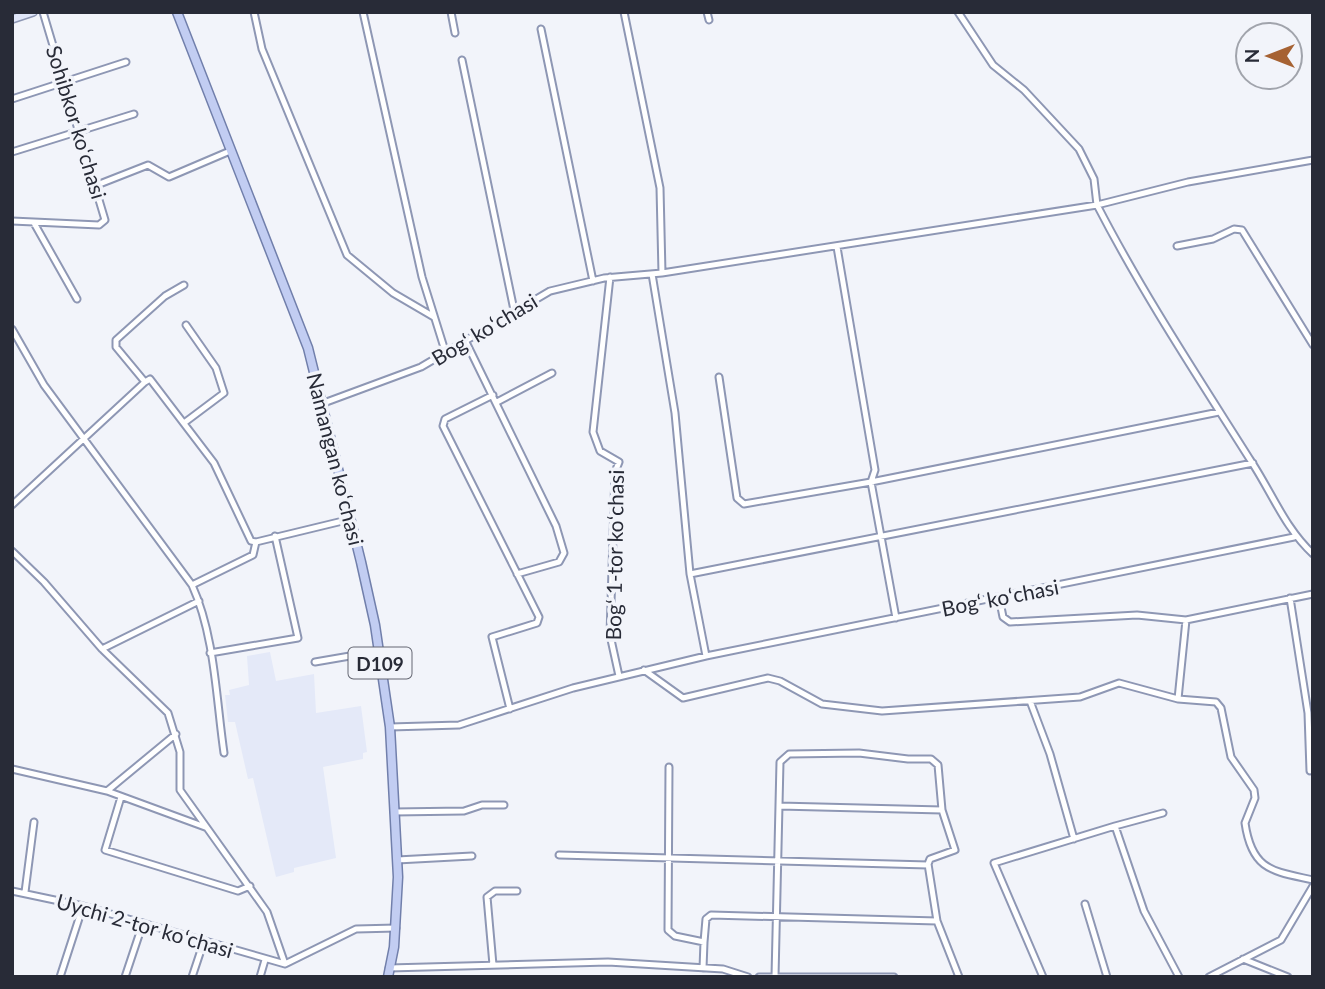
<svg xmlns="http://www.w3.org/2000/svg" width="1325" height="989" viewBox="0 0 1325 989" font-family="Lato,sans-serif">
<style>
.built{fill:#e4e9f8}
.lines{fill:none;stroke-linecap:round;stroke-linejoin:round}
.street-casing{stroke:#8e97b4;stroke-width:9}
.secondary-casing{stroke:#8e97b4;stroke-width:10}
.primary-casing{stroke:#717fab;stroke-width:11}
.street{stroke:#fff;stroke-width:5}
.secondary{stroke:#e0e6f9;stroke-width:7}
.primary{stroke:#c2cdf2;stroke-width:8}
.labels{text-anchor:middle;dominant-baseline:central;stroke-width:7;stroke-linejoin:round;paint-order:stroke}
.shield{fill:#f2f4fa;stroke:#656772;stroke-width:2}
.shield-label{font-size:19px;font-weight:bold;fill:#282b37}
.street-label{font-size:21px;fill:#282b37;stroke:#f2f4fa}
</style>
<rect width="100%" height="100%" fill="#f2f4fa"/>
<path class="built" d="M270,652L276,681L314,674L316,713L361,706L367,752L363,753V759L323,767L336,858L294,868V872L276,877L253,778L248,779L235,722H228L225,695H230L229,690L249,685L247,656Z"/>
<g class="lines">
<defs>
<path id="street" d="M254,12L262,49L347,255L393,293L434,317
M363,12L422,277L446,354
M451,12L455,33
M624,12L660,188L662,273
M707,12L709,20
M958,12L993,65L1024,90L1079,149L1094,179L1097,205C1143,294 1198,377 1251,461C1272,493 1285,528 1313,554
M541,29L593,281
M462,60L514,310
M12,99L126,62
M12,152L134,114
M97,185L148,165L169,177L230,151
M12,221L99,225L105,220L43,12
M34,223L77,299
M1177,246L1213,239L1234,229L1242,230L1313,345
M837,247L875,470L871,482L896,618
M652,274L675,413L690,574L706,656
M610,277L593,432L600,451L619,462L615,472L610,635L619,676
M12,329L44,385L192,585C215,636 216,698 224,753
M466,342L556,526L564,553L559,562L517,574
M719,377L737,498L744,504L871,482L1219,412
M145,382L150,379L214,463L251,541L256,542
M145,382L116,347V340L165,296L184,285
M493,395L445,419L443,426L539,617L537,623L492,637L510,709
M497,402L552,373
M321,404L421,367L550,291L604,278L662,273L1097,205L1188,182L1313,160
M184,423L224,393L216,368L186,325
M12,505L145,382
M256,542L351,519
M12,551L44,582L102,649L168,713L180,752V790L267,912L285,964
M690,574L1253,463
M192,585L253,555L256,542
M999,597L1003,617L1010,622L1137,615L1186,620L1313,594
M1290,598L1308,713L1310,771
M102,649L199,601
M210,653L298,638L275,536
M315,662L379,651
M644,670L683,698L768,678L780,681L822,704L882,711L1080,697L1119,683L1178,699L1216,702L1221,708L1231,757L1254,790L1255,798L1245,823C1252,871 1273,871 1313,880
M1178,699L1186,620
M1030,701L1050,754L1074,839
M390,727L459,725L573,688L706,656L1294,537
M669,767L668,930L675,936L704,942L703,968
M12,769L107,791L176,734
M107,791L205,827
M121,797L105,850L238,891L250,886
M394,812L464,811L482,805H504
M1115,826L1163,813
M559,855L928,865
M397,860L472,856
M12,891L83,906L285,964L356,929L396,928
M25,892L34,822
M1085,904L1107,977
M937,921L928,864L930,859L955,850L942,810
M704,942L706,919L711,915L937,921L959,977
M1243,959L1288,977
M493,965L487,897L495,891H517
M389,968L608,962L723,969L748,977
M60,977L83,906
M125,977L143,923
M192,977L204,941
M260,977L265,960
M759,977H894
M775,977L780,762L789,754L859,753L908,759H931L938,765L942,810L779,806
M1043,977L994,863L1115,826L1144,911L1179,977
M1209,977L1281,940L1313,886"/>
<path id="secondary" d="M12,19L33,12"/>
<path id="primary" d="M177,12L308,348L361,562L375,625L390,727L398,877L394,947L388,977"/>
</defs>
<use href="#street" class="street-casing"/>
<use href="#secondary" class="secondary-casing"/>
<use href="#primary" class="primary-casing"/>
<use href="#street" class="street"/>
<use href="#secondary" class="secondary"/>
<use href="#primary" class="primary"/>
</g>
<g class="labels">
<rect class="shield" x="348.5" y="647.5" width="63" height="31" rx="5"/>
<g class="shield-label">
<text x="380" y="663">D109</text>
</g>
<g class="street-label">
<text transform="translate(77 122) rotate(73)">Sohibkor koʻchasi</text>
<text transform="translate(484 329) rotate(-31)">Bogʻ koʻchasi</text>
<text transform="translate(336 459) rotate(76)">Namangan koʻchasi</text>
<text transform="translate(614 555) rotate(-89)">Bogʻ 1-tor koʻchasi</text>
<text transform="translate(1000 597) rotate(-11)">Bogʻ koʻchasi</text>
<text transform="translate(145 925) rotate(16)">Uychi 2-tor koʻchasi</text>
</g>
</g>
<rect width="1325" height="989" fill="none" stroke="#282b37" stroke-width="28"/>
<g transform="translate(1269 56) rotate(270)"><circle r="33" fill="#f2f4fa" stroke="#a1a4ac" stroke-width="2"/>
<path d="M0-5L12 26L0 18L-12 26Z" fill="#a66233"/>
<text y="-10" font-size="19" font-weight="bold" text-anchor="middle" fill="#282b37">N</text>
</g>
</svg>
